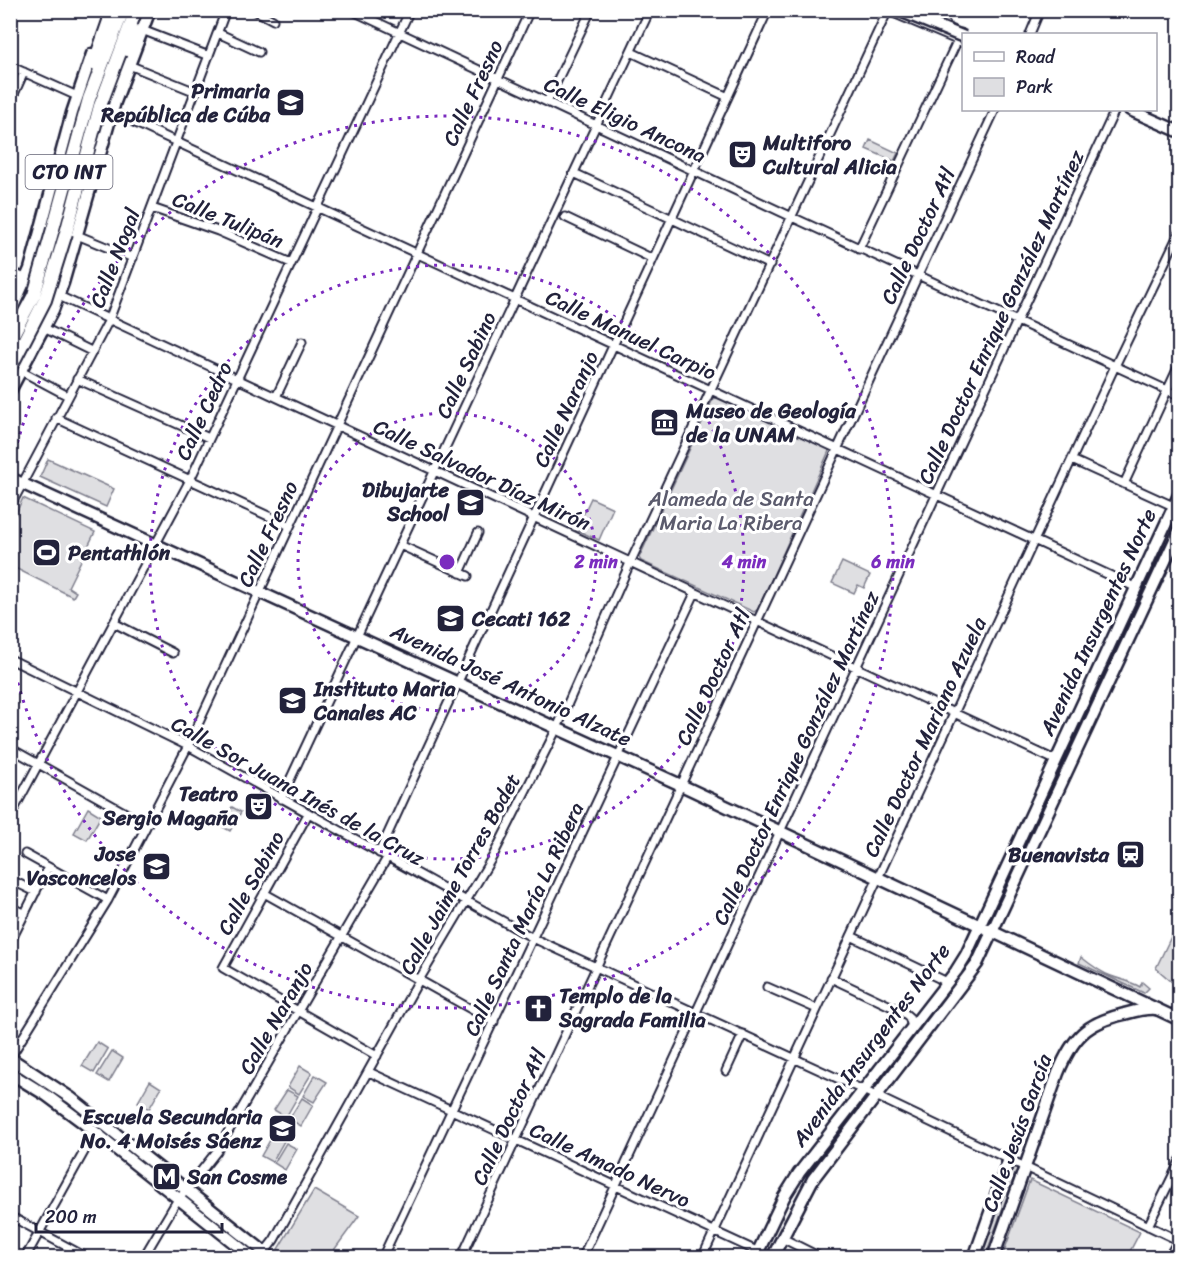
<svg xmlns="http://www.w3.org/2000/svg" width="1190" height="1268" viewBox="0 0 1190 1268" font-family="Sriracha,sans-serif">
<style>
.green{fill:#dfdfe2;stroke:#80808e;stroke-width:1.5}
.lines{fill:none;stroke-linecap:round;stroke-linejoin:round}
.street-casing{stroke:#22223b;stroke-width:11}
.secondary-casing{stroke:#22223b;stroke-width:15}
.primary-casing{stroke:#22223b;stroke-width:15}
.highway-casing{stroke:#22223b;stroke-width:16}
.street{stroke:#fff;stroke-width:7}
.secondary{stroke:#fff;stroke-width:10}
.primary{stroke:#fff;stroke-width:10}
.highway{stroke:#fff;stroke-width:12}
.secondary-bridge-casing{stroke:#22223b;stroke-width:15;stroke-linecap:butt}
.highway-bridge-casing{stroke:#22223b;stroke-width:16;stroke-linecap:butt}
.secondary-bridge{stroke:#fff;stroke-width:10}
.highway-bridge{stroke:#fff;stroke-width:12}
.ring{fill:none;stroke:#7b2cbf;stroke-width:3;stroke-dasharray:3 6}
.labels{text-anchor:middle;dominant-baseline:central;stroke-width:6;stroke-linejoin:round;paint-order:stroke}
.shield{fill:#fff;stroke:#646476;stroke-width:1.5}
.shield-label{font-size:20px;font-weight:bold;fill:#22223b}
.poi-label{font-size:21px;font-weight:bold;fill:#22223b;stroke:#fff;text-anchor:start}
.street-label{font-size:21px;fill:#22223b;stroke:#fff}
.park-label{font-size:21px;fill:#5b5b6d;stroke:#fff}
.centre{fill:#7b2cbf;stroke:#fff;stroke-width:3}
.ring-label{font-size:18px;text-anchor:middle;font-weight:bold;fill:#7b2cbf;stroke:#fff;stroke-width:6;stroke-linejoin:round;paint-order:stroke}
</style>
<rect width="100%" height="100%" fill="#fff"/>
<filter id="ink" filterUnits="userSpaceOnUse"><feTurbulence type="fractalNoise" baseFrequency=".0167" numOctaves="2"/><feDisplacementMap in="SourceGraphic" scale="12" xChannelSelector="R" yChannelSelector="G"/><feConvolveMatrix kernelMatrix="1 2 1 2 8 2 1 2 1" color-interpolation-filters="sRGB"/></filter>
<g filter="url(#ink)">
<path class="green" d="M870,140L898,153L894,161L866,149Z
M718,397L828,448L829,451L758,609L754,612L641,561L639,558L713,399Z
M48,459L114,489L106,507L40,477Z
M23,498L95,532L68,587L76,592L73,597L11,566V524Z
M591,498L613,508L599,540L576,530Z
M842,562L870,575L864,588L858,585L854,593L832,583Z
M232,807L241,812L230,831L221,826Z
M88,808L101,816L87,840L74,833Z
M1179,920V988L1156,968Z
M1081,957C1091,965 1100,972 1111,976C1121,980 1130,981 1140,987L1142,982L1149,988L1144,993L1079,963Z
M97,1042L108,1049L94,1073L82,1066Z
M112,1051L123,1058L109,1082L97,1075Z
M300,1066L312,1073L299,1094L288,1087Z
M315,1075L327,1082L314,1102L303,1096Z
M150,1081L161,1088L149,1109L138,1102Z
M287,1090L298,1096L286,1117L274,1110Z
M302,1098L313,1105L301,1126L289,1119Z
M273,1135L284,1141L272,1162L261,1156Z
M286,1143L297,1149L285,1170L274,1163Z
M1011,1164L1016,1166L1017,1169L985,1257L978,1258Z
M1030,1180L1140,1232L1127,1257H1002Z
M314,1190L359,1216L329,1257H288L278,1249Z"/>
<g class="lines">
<defs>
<path id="street" d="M254,10L273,20
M351,10L792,217L1180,396
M886,10L964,43
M914,10L946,24
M142,30L209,56
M218,33L259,52
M1030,34L1040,10
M631,52L728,97
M129,65L196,92
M10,66L77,96
M547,102L591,10
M10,103L24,72
M112,112L1135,587
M574,173L770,265
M152,208L218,231L291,263
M565,217L653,259
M77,235L133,258
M859,249L961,33
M59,296L1055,760
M44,328L91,351
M21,371L68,396
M77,379L209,438
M276,397L302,342
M56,418L290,526
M1072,460L1173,506
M1124,484L1180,363
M10,507L109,320L226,10
M400,545L468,576
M460,573L478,533
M114,623L173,653
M10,659L188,746L533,938L876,1096L1180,1241
M10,748L147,825
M281,799L650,10
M308,814L223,968L377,1056
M10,817L190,480L410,10
M379,853L768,10
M25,854L108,900
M11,880L36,892
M264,893L494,1022
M10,907L25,914
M851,936L947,982
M10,943L48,867
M831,978L903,1012L909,1017L912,1027
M767,987L817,1009
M10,1058L108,900L188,746L530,10
M726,1071L743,1034
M369,1072L772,1258
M10,1216L88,1258
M1148,1226L1180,1161
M782,1238L822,1258
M25,1258L95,1132
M143,1258L175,1204L217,1151L387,858
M260,1258L274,1240L419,980L493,856L557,728L630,563L888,10
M382,1258L695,593
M461,1258L995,110
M582,1258L1115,110
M702,1258L1115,366L1180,231
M1168,1258L1178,1241"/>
<path id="secondary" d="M1130,110L1180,132
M10,273L32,283
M10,314L30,269L72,113L92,54
M10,391L53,310L63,283L115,102L150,10
M10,1058L71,1098L272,1258
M10,1073L46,1095L81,1121L253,1258
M755,1258L784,1197L799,1173L956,971L966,955L1180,493
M772,1258L813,1179L977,964L1180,529
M974,1258L1009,1159
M993,1258L1058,1073C1073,1037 1086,1023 1124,1014C1135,1011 1145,1008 1156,1009"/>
<path id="primary" d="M10,478L681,785L1180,1020"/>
<path id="highway" d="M128,50L132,39L142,30
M94,64L109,21V10
M53,229L89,99L123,10
M66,233L100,106L136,10"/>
</defs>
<use href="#street" class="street-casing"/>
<use href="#secondary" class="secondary-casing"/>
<use href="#primary" class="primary-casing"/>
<use href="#highway" class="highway-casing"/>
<use href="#street" class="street"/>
<use href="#secondary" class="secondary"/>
<use href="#primary" class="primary"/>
<use href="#highway" class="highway"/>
<defs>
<path id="secondary-bridge" d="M898,10L964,37"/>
<path id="highway-bridge" d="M10,340L34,295L53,229
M10,368L45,300L66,233"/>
</defs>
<use href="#secondary-bridge" class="secondary-bridge-casing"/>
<use href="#highway-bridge" class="highway-bridge-casing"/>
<use href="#secondary-bridge" class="secondary-bridge"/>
<use href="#highway-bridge" class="highway-bridge"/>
</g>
</g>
<g class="ring">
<circle cx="447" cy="562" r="149"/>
<circle cx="447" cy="562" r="297"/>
<path d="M11 469A446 446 0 1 1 11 655"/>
</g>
<defs>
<symbol id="school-square" viewBox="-11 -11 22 22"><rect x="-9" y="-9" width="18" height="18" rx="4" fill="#22223b" stroke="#fff"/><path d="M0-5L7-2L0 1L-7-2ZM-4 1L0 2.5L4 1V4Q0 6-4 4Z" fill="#fff"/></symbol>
<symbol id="theatre-square" viewBox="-11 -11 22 22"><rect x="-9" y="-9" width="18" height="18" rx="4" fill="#22223b" stroke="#fff"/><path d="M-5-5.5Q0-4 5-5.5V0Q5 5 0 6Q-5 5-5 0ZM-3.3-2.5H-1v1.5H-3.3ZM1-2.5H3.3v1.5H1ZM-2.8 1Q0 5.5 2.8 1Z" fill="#fff"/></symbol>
<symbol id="museum-square" viewBox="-11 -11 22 22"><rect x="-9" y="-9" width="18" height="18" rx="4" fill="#22223b" stroke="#fff"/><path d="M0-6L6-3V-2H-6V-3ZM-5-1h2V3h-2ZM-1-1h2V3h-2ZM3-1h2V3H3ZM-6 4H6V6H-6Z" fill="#fff"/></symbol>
<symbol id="stadium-square" viewBox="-11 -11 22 22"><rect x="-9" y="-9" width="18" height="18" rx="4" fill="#22223b" stroke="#fff"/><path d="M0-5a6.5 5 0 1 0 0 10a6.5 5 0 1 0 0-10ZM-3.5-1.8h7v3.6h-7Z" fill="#fff"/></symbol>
<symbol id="station-square" viewBox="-11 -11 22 22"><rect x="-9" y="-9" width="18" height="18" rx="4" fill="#22223b" stroke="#fff"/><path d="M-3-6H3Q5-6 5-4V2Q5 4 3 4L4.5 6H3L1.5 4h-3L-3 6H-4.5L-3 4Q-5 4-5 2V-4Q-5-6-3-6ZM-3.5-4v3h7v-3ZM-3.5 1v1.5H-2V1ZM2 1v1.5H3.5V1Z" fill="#fff"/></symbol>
<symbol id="church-square" viewBox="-11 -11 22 22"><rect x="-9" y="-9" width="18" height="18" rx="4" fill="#22223b" stroke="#fff"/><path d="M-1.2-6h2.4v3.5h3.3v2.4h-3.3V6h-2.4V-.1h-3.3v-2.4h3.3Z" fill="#fff"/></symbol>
<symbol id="metro-square" viewBox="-11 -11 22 22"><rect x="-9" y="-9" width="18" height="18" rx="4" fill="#22223b" stroke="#fff"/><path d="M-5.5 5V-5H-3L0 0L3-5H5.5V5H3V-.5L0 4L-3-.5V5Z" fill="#fff"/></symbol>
</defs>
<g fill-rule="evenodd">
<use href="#school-square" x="274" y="86" width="33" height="33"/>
<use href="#theatre-square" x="726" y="138" width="33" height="33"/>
<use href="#museum-square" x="648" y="406" width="33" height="33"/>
<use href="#school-square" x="454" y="486" width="33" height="33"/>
<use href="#stadium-square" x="30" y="536" width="33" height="33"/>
<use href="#school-square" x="434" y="602" width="33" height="33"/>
<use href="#school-square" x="276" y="684" width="33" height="33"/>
<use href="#theatre-square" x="242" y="790" width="33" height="33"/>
<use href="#station-square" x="1114" y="838" width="33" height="33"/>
<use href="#school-square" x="140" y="850" width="33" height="33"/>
<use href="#church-square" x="522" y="992" width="33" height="33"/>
<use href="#school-square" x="266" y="1112" width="33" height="33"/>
<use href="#metro-square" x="150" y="1160" width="33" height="33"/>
</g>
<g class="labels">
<rect class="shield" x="25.5" y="155" width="87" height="34" rx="4.5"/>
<g class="shield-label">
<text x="69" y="172">CTO INT</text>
</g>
<g class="poi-label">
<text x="270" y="91" text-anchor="end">Primaria<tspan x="270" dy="24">República de Cúba</tspan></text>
<text x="763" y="143">Multiforo<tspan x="763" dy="24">Cultural Alicia</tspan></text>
<text x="686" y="411">Museo de Geología<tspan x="686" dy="24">de la UNAM</tspan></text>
<text x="449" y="490" text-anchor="end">Dibujarte<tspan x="449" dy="24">School</tspan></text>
<text x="68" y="553">Pentathlón</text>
<text x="472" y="619">Cecati 162</text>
<text x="314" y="689">Instituto Maria<tspan x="314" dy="24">Canales AC</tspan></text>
<text x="238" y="794" text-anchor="end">Teatro<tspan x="238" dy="24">Sergio Magaña</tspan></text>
<text x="136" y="854" text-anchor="end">Jose<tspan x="136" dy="24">Vasconcelos</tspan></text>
<text x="1109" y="855" text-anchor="end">Buenavista</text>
<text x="559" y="996">Templo de la<tspan x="559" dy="24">Sagrada Familia</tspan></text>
<text x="262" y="1117" text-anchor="end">Escuela Secundaria<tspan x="262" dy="24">No. 4 Moisés Sáenz</tspan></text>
<text x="187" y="1177">San Cosme</text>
</g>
<g class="street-label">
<text transform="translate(473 93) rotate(-65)">Calle Fresno</text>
<text transform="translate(625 120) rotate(25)">Calle Eligio Ancona</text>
<text transform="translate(228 220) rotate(22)">Calle Tulipán</text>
<text transform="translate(918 236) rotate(-65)">Calle Doctor Atl</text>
<text transform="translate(115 258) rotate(-69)">Calle Nogal</text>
<text transform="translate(1001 317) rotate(-65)">Calle Doctor Enrique González Martínez</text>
<text transform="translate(631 335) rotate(25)">Calle Manuel Carpio</text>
<text transform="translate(466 365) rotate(-65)">Calle Sabino</text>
<text transform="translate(566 409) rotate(-65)">Calle Naranjo</text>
<text transform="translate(204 411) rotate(-65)">Calle Cedro</text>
<text transform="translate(482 475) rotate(25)">Calle Salvador Díaz Mirón</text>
<text transform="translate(268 534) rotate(-65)">Calle Fresno</text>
<text transform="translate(1098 622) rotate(-65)">Avenida Insurgentes Norte</text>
<text transform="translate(713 677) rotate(-65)">Calle Doctor Atl</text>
<text transform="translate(511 685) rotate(25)">Avenida José Antonio Alzate</text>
<text transform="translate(925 737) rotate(-65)">Calle Doctor Mariano Azuela</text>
<text transform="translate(796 758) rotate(-65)">Calle Doctor Enrique González Martínez</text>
<text transform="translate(298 791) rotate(29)">Calle Sor Juana Inés de la Cruz</text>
<text transform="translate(460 874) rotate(-61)">Calle Jaime Torres Bodet</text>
<text transform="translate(251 883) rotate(-61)">Calle Sabino</text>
<text transform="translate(524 919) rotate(-65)">Calle Santa María La Ribera</text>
<text transform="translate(276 1018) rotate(-60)">Calle Naranjo</text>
<text transform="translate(871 1045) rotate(-53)">Avenida Insurgentes Norte</text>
<text transform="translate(509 1117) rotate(-65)">Calle Doctor Atl</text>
<text transform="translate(1017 1133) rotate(-70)">Calle Jesús García</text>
<text transform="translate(610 1165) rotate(25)">Calle Amado Nervo</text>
</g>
<g class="park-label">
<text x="731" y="499">Alameda de Santa<tspan x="731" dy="24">Maria La Ribera</tspan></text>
</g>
</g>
<circle cx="447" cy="562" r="9" class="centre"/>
<g class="ring-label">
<text x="596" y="568">2 min</text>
<text x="744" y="568">4 min</text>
<text x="893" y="568">6 min</text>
</g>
<rect width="1190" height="1268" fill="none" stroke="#fff" stroke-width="36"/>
<rect x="18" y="18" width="1154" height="1232" fill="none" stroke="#22223b" stroke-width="2" filter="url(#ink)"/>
<rect x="962" y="33" width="195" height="78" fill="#ffffff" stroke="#a7a7b1" stroke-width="1.5"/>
<rect x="974" y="52" width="30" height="9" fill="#ffffff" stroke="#a7a7b1" stroke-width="1.5"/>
<text x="1016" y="63" font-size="18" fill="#22223b">Road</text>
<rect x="974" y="78" width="30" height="18" fill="#dfdfe2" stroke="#a7a7b1" stroke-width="1.5"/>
<text x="1016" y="93" font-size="18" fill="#22223b">Park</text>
<path d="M36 1223v9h186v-9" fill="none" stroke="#22223b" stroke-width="3"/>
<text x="45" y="1223" font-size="18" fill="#22223b" stroke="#ffffff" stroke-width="4.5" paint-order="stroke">200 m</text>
</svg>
